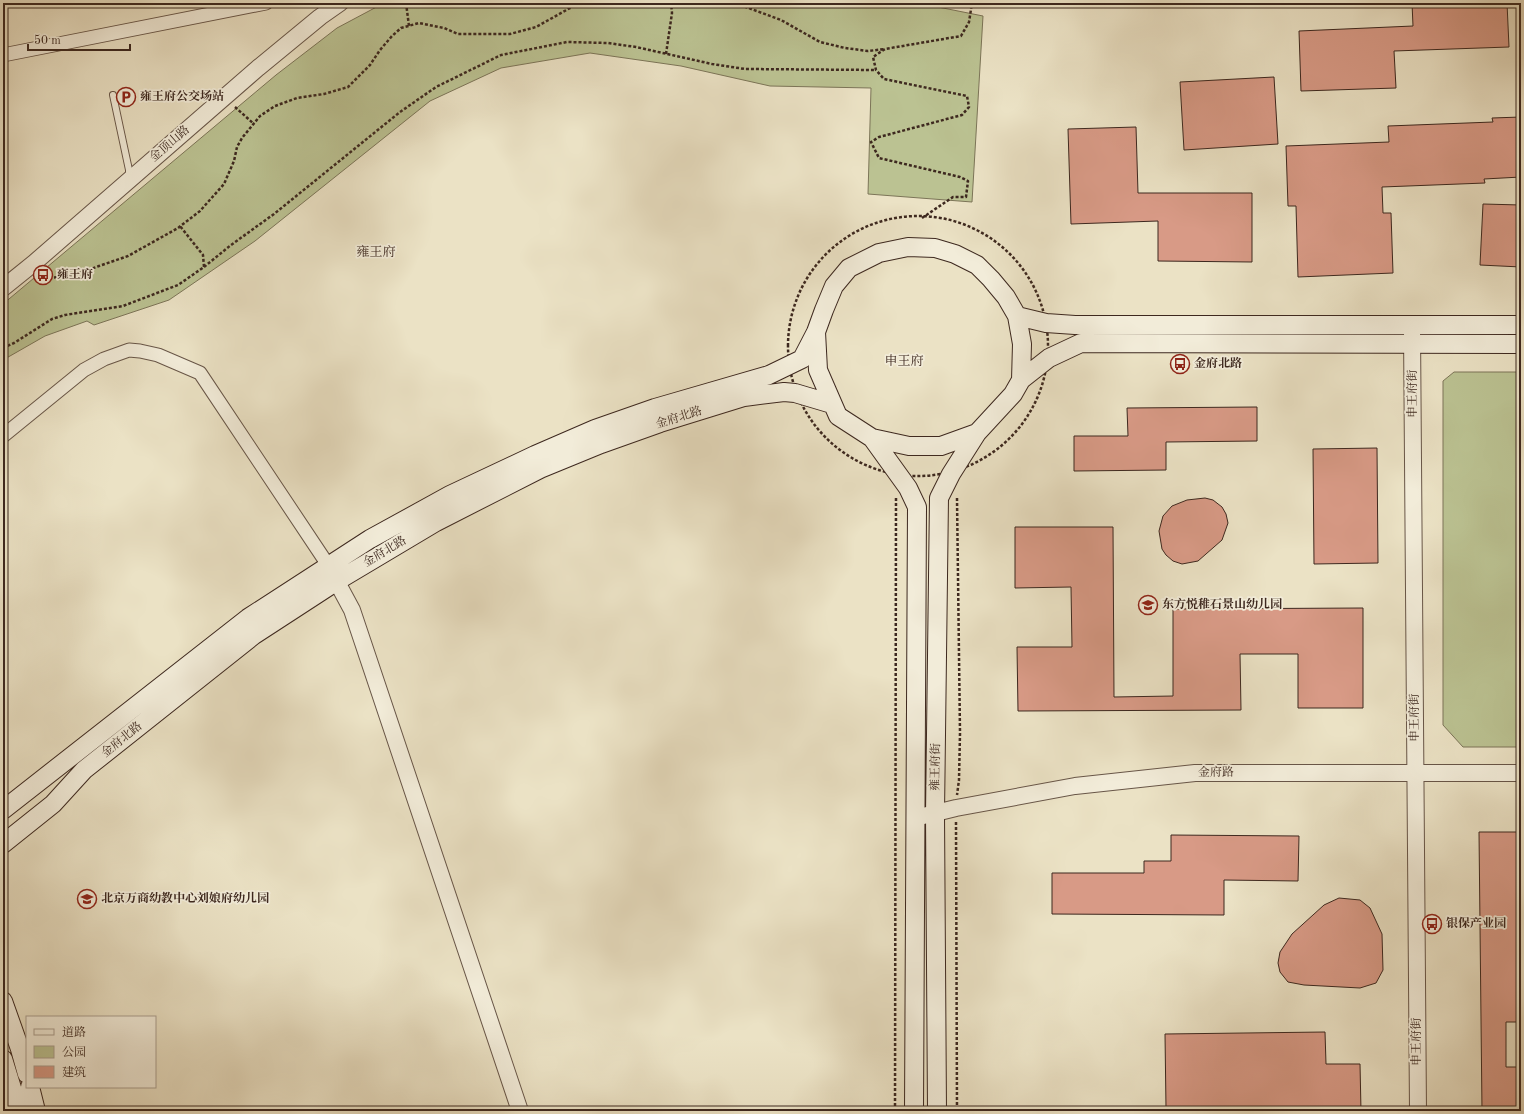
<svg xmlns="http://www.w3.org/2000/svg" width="1524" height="1114" viewBox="0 0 1524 1114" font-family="'Old Standard TT','Noto Serif SC',serif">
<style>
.park{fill:#bbc292;stroke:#7c7558}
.building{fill:#d89a86;stroke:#3d281f}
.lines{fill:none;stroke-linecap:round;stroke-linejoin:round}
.service-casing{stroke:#685648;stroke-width:8}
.minor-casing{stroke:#685648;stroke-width:15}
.tertiary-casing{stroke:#685648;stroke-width:18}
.secondary-casing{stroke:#3d281f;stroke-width:20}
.path{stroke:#3d281f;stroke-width:2.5;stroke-dasharray:3 2;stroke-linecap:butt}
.service{stroke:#f2ecd9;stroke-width:6}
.minor{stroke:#f2ecd9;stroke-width:13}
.tertiary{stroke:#f2ecd9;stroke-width:16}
.secondary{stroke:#f2ecd9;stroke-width:18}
.labels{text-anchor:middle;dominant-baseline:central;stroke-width:3.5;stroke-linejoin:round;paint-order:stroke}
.poi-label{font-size:12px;font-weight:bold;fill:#3d281f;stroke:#f2ecd9;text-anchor:start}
.street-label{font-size:12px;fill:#3d281f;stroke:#f2ecd9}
.neighbourhood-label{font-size:13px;fill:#3d281f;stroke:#f2ecd9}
</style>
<rect width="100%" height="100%" fill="#ebe2c5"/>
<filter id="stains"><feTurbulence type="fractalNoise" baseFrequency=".005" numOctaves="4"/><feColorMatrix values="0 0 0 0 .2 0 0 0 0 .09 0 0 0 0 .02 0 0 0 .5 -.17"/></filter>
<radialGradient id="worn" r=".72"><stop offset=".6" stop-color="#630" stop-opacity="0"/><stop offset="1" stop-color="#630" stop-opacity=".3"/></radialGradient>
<path class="park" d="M384,3H918L983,16L972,202L868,194L871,88L770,86L681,66L590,53L501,68L430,101L255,241L169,300L94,325L87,321L45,336L3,360V304L276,75L337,28Z
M1454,372H1521V747H1463L1443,725V381Z"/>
<path class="building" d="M1412,3H1507L1509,47L1394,51L1396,88L1301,91L1299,31L1413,26Z
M1274,77L1278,144L1184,150L1180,82Z
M1521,117V177L1484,179L1485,183L1382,187L1383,213H1391L1393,273L1298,277L1296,206H1288L1286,146L1389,142L1388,126L1493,122L1492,118Z
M1136,127L1138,193H1252V262L1158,261V221L1071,224L1068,129Z
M1483,204L1521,205V267L1480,265Z
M1257,407V441L1166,442V470L1074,471V436H1128L1127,408Z
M1377,448L1378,563L1314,564L1313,449Z
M1205,498L1213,500L1222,507L1226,514L1228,523L1222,540L1198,561L1182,564L1173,561L1166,555L1162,549L1159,531L1163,516L1172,506L1187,500Z
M1015,527H1113L1114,697L1173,696V609L1363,608V708H1298V654H1240L1241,710L1018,711L1017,647H1072L1071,587L1015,588Z
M1479,832H1521V1022H1506V1067H1521V1111H1482Z
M1171,835L1299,836L1298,881L1224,880V915L1052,914V873H1144V861H1171Z
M1339,898L1360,900L1370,908L1382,934L1383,970L1376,983L1360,988L1304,985L1288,982L1280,972L1278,963L1280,952L1292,934L1324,905Z
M1325,1032L1326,1064H1360L1361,1111H1202V1108H1166L1165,1034Z"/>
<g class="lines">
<defs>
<path id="service" d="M113,95L129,170V177"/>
<path id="minor" d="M3,55L266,3
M3,436L84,370L104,359L129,350L140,351L158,355L200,373L328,565"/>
<path id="tertiary" d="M3,288L34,263L258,68L320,17L340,3
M1412,331L1418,1111
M331,571L352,610L520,1111
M915,818L956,808L1075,786L1195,773H1521"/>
<path id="secondary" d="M908,247L935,248L955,254L977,265L991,279L1006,297L1017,316L1022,344L1021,380L1013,394L977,433L941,446H909L872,438L838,416L818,370L816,332L824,310L834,286L849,268L879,253Z
M1017,316L1046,323L1075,325H1521
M1021,380L1049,358L1081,343L1521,344
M872,438L908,488L917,507L914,1111
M3,810L248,618L370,539L450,495L535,455L595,429L655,408L769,375L802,359L816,332
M3,844L53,804L84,770L254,635L337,581L436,522L540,469L601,444L660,423L744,397L784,392L795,393L832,404
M3,1001L20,1049L27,1074
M3,1059L19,1111
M30,1087L36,1111
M937,1111L935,814L939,498L951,474L977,433"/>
</defs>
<use href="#service" class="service-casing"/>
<use href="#minor" class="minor-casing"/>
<use href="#tertiary" class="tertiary-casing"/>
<use href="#secondary" class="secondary-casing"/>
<path class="path" d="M406,3L409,26
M735,3L781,20L820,42L845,48L868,51L885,49
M666,54L672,13L671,3
M235,107L254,124
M788 346a130 130 0 1 1 260 0a130 130 0 1 1-260 0Z
M922,218L953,197H966L968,181L960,177L879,158L871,142L879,137L962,115L969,107L967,96L884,79L876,70L873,57L885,49L961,36L969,22L972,3
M204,267L231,245L274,214L400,112L436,87L501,55L567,42L608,43L636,47L712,64L745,69L876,70
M39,277L49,278L71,276L99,266L128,256L178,228L200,211L224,184L234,161L237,147L242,138L260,116L275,106L297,98L324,94L348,87L370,65L380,50L392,36L401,28L419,23L444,28L458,34H510L536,27L579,3
M3,348L14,343L52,319L65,315L123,306L178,285L204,267L203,255L180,226
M957,498L960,733L959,780L957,795
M956,822L957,1111
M895,1111L896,498"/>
<use href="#service" class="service"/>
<use href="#minor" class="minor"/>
<use href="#tertiary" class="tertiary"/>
<use href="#secondary" class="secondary"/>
</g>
<defs>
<symbol id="parking-ring" viewBox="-11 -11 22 22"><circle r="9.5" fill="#f2ecd9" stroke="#8f2418" stroke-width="1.5"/><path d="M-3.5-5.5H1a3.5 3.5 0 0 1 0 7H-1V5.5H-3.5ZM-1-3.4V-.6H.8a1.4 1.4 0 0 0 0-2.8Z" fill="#8f2418"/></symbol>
<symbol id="bus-ring" viewBox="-11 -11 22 22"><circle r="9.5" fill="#f2ecd9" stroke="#8f2418" stroke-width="1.5"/><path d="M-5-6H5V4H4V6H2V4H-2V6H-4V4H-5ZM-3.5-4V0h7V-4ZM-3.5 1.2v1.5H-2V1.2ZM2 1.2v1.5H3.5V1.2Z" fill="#8f2418"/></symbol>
<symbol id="school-ring" viewBox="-11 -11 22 22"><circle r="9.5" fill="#f2ecd9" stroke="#8f2418" stroke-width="1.5"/><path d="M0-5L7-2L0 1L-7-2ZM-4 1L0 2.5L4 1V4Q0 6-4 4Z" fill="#8f2418"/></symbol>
</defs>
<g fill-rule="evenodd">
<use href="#parking-ring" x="115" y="86" width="22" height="22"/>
<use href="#bus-ring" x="32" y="264" width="22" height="22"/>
<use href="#bus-ring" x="1169" y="353" width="22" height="22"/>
<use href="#school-ring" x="1137" y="594" width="22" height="22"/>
<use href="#school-ring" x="76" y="888" width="22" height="22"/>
<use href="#bus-ring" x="1421" y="913" width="22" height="22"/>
</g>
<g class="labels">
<g class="poi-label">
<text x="140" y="97">雍王府公交场站</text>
<text x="57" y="275">雍王府</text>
<text x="1194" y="364">金府北路</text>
<text x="1162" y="605">东方悦稚石景山幼儿园</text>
<text x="101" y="899">北京万商幼教中心刘娘府幼儿园</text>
<text x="1446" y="924">银保产业园</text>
</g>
<g class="street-label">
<text transform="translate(170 144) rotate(-41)">金顶山路</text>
<text transform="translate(1413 394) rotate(-90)">申王府街</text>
<text transform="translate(679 418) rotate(-17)">金府北路</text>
<text transform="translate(385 552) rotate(-31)">金府北路</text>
<text transform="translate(1415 718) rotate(-90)">申王府街</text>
<text transform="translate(122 740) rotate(-39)">金府北路</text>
<text transform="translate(936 767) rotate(-89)">雍王府街</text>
<text transform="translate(1216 773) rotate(-1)">金府路</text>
<text transform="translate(1417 1042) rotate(-90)">申王府街</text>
</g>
<g class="neighbourhood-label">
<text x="376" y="252">雍王府</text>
<text x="904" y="361">申王府</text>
</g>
</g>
<rect width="1524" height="1114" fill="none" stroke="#ebe2c5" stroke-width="16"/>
<rect x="4" y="4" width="1516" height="1106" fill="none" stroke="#3d281f" stroke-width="2"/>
<rect x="8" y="8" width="1508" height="1098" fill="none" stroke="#3d281f"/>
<rect x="26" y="1016" width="130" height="72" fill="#f2ecd9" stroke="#aa9e8f"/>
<rect x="34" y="1029" width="20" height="6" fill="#f2ecd9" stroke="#aa9e8f"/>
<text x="62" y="1036" font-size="12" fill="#3d281f">道路</text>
<rect x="34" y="1046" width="20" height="12" fill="#bbc292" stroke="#aa9e8f"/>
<text x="62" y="1056" font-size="12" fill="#3d281f">公园</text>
<rect x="34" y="1066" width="20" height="12" fill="#d89a86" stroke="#aa9e8f"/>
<text x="62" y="1076" font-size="12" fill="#3d281f">建筑</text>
<path d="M28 44v6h102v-6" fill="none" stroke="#3d281f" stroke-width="2"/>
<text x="34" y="44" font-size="12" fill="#3d281f" stroke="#f2ecd9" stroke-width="3" paint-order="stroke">50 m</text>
<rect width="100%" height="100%" filter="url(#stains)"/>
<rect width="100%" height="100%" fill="url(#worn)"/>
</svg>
